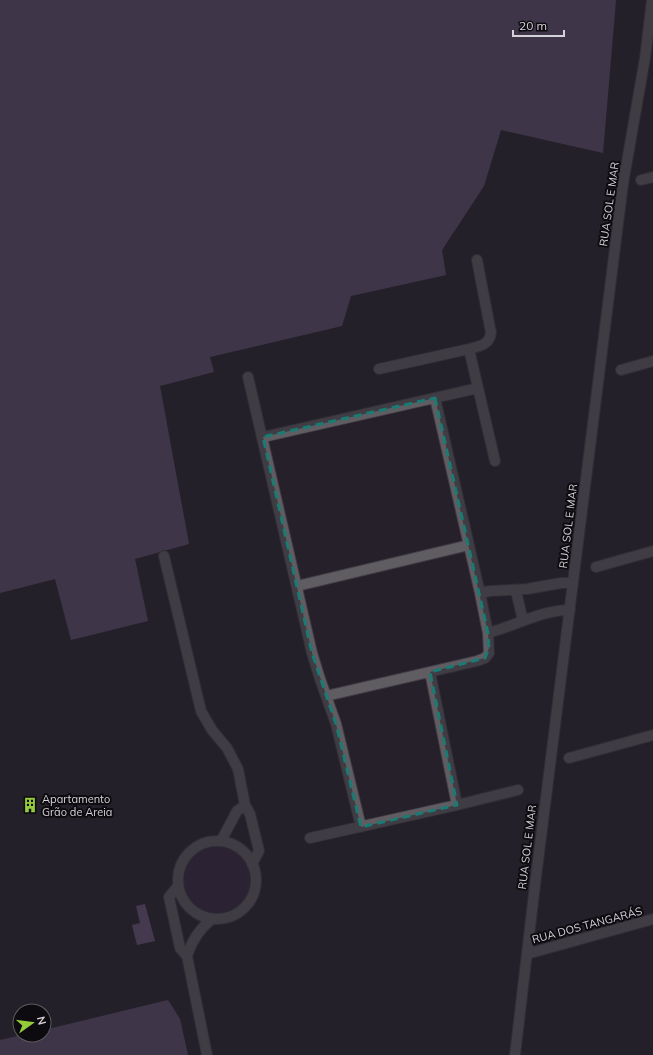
<svg xmlns="http://www.w3.org/2000/svg" width="653" height="1055" viewBox="0 0 653 1055" font-family="Mulish,sans-serif">
<style>
.green{fill:#34263f}
.forest{fill:#614f70}
.water{fill:#6a587a}
.lines{fill:none;stroke-linecap:round;stroke-linejoin:round}
.minor-casing{stroke:#413c46;stroke-width:12}
.minor{stroke:#605d62;stroke-width:10}
.marked{fill:none;stroke:#197b73;stroke-width:3;stroke-dasharray:8 5;stroke-linejoin:round}
.labels{text-anchor:middle;dominant-baseline:central;stroke-width:4;stroke-linejoin:round;paint-order:stroke}
.street-label{font-size:11px;fill:#d6d2d9;stroke:#0d0b0f}
.poi-label{font-size:11px;fill:#d6d2d9;stroke:#0d0b0f;text-anchor:start}
</style>
<rect width="100%" height="100%" fill="#25202a"/>
<path class="green" d="M184 880a33 33 0 1 1 66 0a33 33 0 1 1-66 0Z"/>
<path class="forest" d="M0,0H616L603,153L501,130L484,186L442,250L446,275L351,296L342,326L210,357L214,372L160,386L189,544L135,559L148,621L71,640L55,579L0,593Z
M168,1000L180,1019L188,1055H0V1040L22,1035H44V1030Z"/>
<path class="water" d="M145,904L155,941L137,945L132,925L140,923L136,906Z"/>
<g class="lines">
<defs>
<path id="minor" d="M641,180L653,177
M469,349L495,461
M379,369L469,349C480,346 489,345 491,333L477,260
M621,370L653,361
M248,377L312,653L320,679L336,724L361,827
M263,437L478,388
M164,556L201,711L212,730L227,748L238,769L245,805L250,814L259,851L252,864
M596,567L653,551
M297,586L469,545
M516,591L523,621
M480,593L490,591L527,589L561,583H573
M488,633C515,626 541,610 570,610
M326,696L477,661L485,658L489,653L488,633L480,593L435,398
M569,758L653,735
M457,805L518,790
M310,838L457,805L430,672
M221,841L237,811L245,805
M178 880a39 39 0 1 1 78 0a39 39 0 1 1-78 0Z
M178,886L169,897L180,948L187,956L207,1055
M527,954L653,919
M187,956C192,940 199,929 212,919
M515,1055L535,885L623,184L645,58L652,0"/>
</defs>
<use href="#minor" class="minor-casing"/>
<use href="#minor" class="minor"/>
</g>
<path d="M0 0H653V1055H0ZM435,398L488,633L489,648L485,658L430,672L457,805L361,827L336,724L312,653L263,437Z" fill="#25202a" fill-opacity=".55" fill-rule="evenodd"/>
<path class="marked" d="M435,398L488,633L489,648L485,658L430,672L457,805L361,827L336,724L312,653L263,437Z"/>
<defs>
<symbol id="building-bare" viewBox="-9 -9 18 18"><path d="M-4-6H4V6H1V3H-1V6H-4ZM-2.5-4.3h1.7v1.8h-1.7ZM.8-4.3h1.7v1.8H.8ZM-2.5-1h1.7V.8h-1.7ZM.8-1h1.7V.8H.8Z" fill="#94cc3c" stroke="#0d0b0f" stroke-width="2.5" paint-order="stroke"/></symbol>
</defs>
<g fill-rule="evenodd">
<use href="#building-bare" x="19" y="794" width="22" height="22"/>
</g>
<g class="labels">
<g class="street-label">
<text transform="translate(609 204) rotate(-82)">RUA SOL E MAR</text>
<text transform="translate(568 526) rotate(-83)">RUA SOL E MAR</text>
<text transform="translate(527 847) rotate(-83)">RUA SOL E MAR</text>
<text transform="translate(587 925) rotate(-15)">RUA DOS TANGARÁS</text>
</g>
<g class="poi-label">
<text x="42" y="799">Apartamento<tspan x="42" dy="13">Grão de Areia</tspan></text>
</g>
</g>
<g transform="translate(32 1023) rotate(76)"><circle r="19" fill="#0d0b0f" stroke="#5d5b60"/>
<path d="M0-3L7 15L0 10L-7 15Z" fill="#94cc3c"/>
<text y="-6" font-size="11" font-weight="bold" text-anchor="middle" fill="#d6d2d9">N</text>
</g>
<path d="M513 30v6h51v-6" fill="none" stroke="#d6d2d9" stroke-width="2"/>
<text x="519" y="30" font-size="12" fill="#d6d2d9" stroke="#0d0b0f" stroke-width="3" paint-order="stroke">20 m</text>
</svg>
